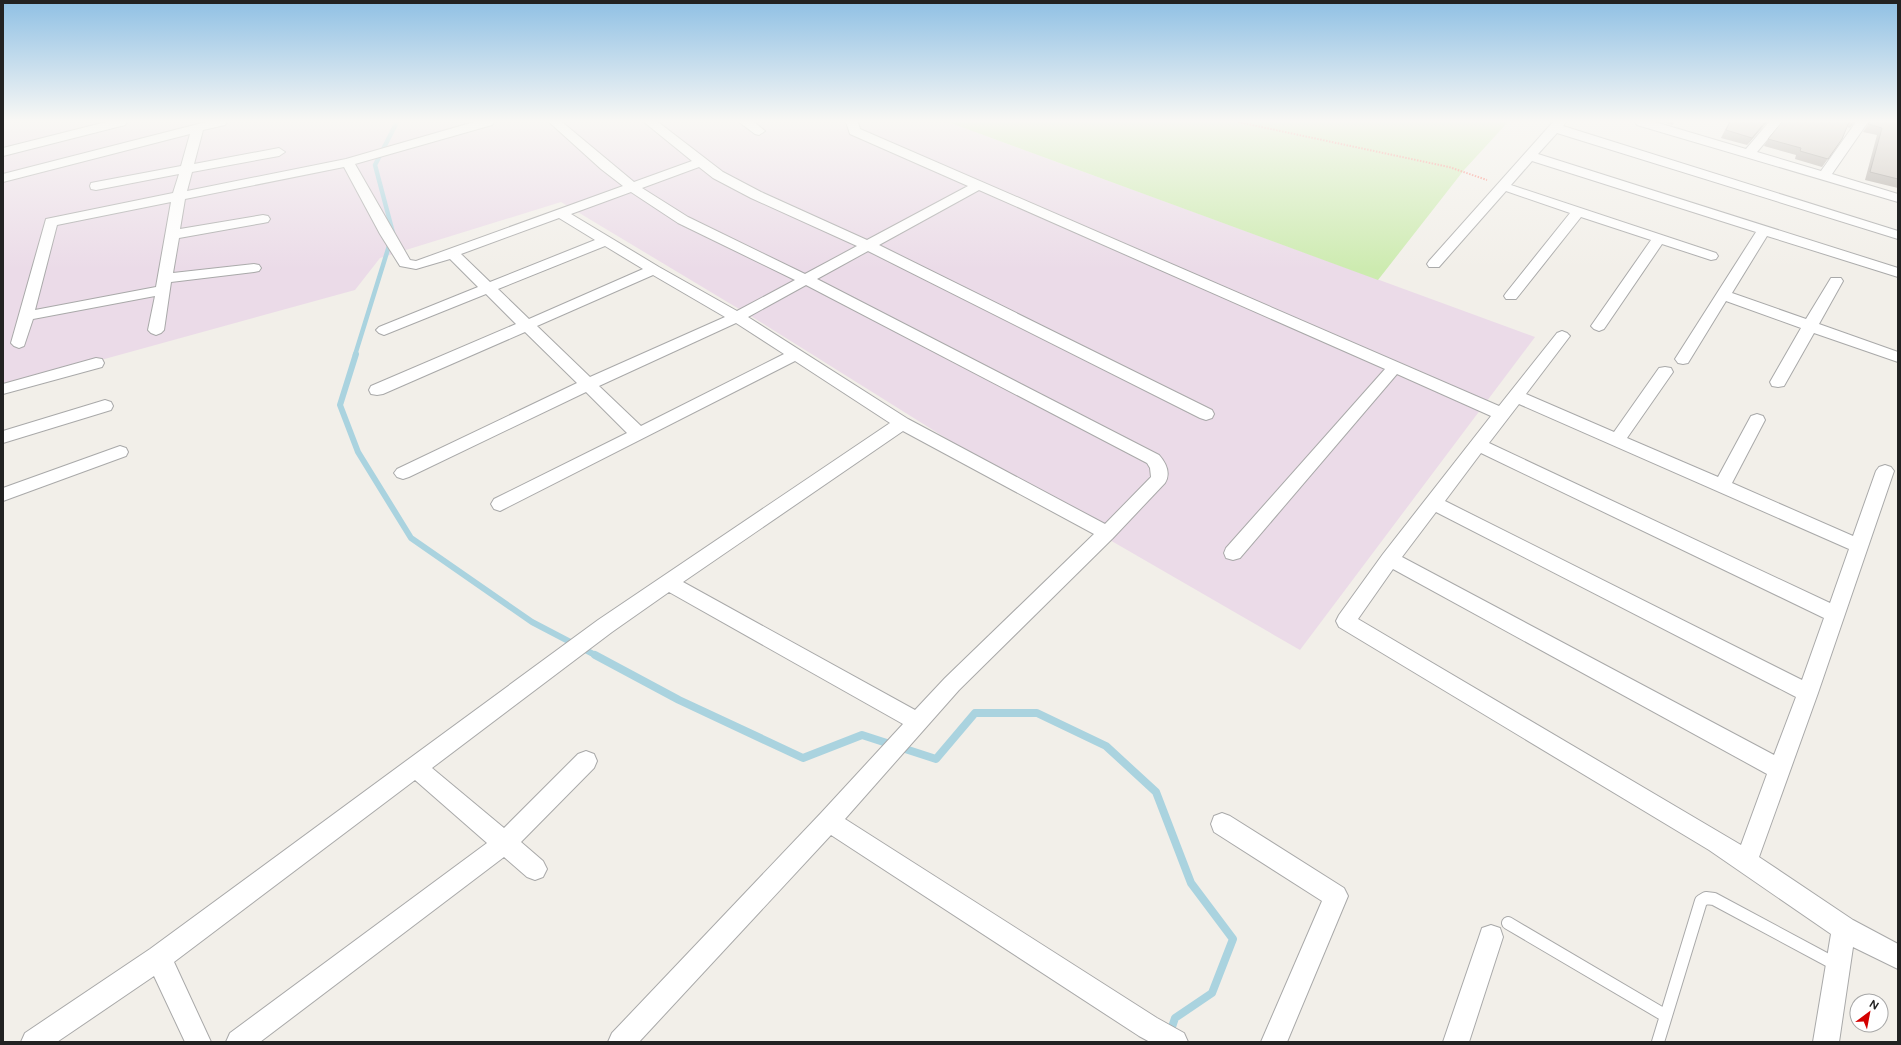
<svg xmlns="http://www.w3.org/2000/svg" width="1901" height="1045" viewBox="0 0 1901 1045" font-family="Figtree,sans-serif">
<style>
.industrial{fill:#ebdbe8}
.grass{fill:#cdebb0}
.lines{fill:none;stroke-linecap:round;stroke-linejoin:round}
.stream-far2{stroke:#aad3df;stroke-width:4.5}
.stream-far1{stroke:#aad3df;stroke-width:6}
.stream{stroke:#aad3df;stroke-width:8}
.lane-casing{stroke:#a9a9a9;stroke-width:14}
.street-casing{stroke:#a9a9a9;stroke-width:2}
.path{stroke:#fa8072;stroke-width:2;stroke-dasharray:1.5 1.5;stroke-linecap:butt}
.lane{stroke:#fff;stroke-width:12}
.street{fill:#fff;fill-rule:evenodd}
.wall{fill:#aba49e}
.shaded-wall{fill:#8b8681}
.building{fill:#c7bfb8;stroke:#8b8681}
</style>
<rect width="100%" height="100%" fill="#f2efe9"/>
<path class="industrial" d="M3,122H948L1535,337L1300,650L1096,532L754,318L561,202L380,258L355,290L3,387Z"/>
<path class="grass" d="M948,122H1508L1464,170L1378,280Z"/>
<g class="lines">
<path class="stream-far2" d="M355,355L393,233L375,165L397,122"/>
<path class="stream-far1" d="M356,354L340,405L358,452L411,538L532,622L597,656"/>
<path class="stream" d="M595,655L679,700L803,758L862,735L936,759L975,713H1037L1106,746L1156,792L1191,883L1233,939L1212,993L1175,1018L1167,1042"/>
<defs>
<path id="lane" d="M1508,923L1666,1016
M1658,1042L1701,901L1706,898L1714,899L1837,965"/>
<path id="street" d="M106,122H127L125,125L3,156V148Z
M206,122H227L225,125L203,130L194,164L279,148L285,152L279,156L192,172L187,191L346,159L474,122H494L492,125L355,164L410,260L416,261L623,186L601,169L549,122H562L634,182L692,161L644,122H658L723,172L761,192L867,240L968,186L850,134L846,122H858L860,129L1499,406L1557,333L1562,331L1567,333L1570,336L1526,394L1614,432L1659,368L1665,367L1671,368L1673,372L1627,438L1718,477L1751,416L1757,414L1763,416L1765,420L1732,483L1853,536L1876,471L1879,467L1885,465L1891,467L1894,471L1818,693L1759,857L1853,920L1898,944V969L1853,947L1839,1042H1813L1831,934L1709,850L1339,627L1336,621L1339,615L1383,554L1491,416L1397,374L1240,558L1233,560L1226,558L1224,553L1226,548L1385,369L979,190L879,245L1212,410L1214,414L1212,418L1206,420L1200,418L868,251L817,279L1159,455C1166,463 1171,473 1165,483L1113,538L959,690L845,819L1157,1018L1184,1033L1188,1042H1150L1139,1036L831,835L639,1042H608L612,1033L821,813L903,724L669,592L612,632L432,768L504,828L578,754L586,751L594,754L597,761L594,768L521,842L543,861L547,869L543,877L535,880L527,877L504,857L260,1042H226L230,1033L487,843L415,780L174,962L211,1042H185L154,976L57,1042H21L25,1033L150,949L598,620L890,423L795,361L500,511L494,509L491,504L494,499L627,433L586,392L409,477L403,479L397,477L394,473L397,469L577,383L525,332L383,394L377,395L371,394L369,390L371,386L516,324L486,294L389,333L384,335L379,333L376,330L379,327L478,287L450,259L416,269L400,266L380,234L344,167L185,199L180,229L263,215L268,216L270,219L268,222L263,223L179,238L173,273L254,264L259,265L261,268L259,271L254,272L171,282L164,330L161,333L156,335L151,333L148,330L155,296L33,319L24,346L19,348L14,346L11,343L46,219L173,193L179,174L96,190L91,189L90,186L91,183L96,182L181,166L190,134L3,182V174ZM699,167L713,178L751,198L857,246L805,274L688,217L642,188ZM631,192L678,223L795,280L737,311L659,267L571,214ZM171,202L156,287L35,310L57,225ZM559,218L595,240L490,282L461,254ZM605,246L643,269L529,319L498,289ZM653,275L725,317L590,377L537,326ZM806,285L1147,463L1150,468L1151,477L1105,524L908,419L748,317ZM736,323L784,354L641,426L599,386ZM1519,404L1849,549L1830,603L1489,443ZM903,431L1094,534L945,678L915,710L683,582ZM1481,453L1824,618L1802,680L1445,501ZM1436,512L1796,697L1774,755L1402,557ZM1393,569L1767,774L1741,845L1358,619Z
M739,122H754L765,131L759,135L755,134Z
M1553,122H1566L1563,126L1898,231V239L1557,133L1538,154L1898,268V277L1767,236L1732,293L1806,319L1831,278H1841L1843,281L1819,324L1898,352V362L1814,333L1784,386L1778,387L1772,386L1770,382L1801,328L1726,301L1688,363L1683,364L1678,363L1675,359L1756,232L1532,161L1511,185L1716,253L1718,256L1716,259L1711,260L1662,244L1604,329L1599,331L1594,329L1591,326L1651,240L1581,217L1516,299H1506L1504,296L1506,293L1570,213L1506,191L1439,267H1429L1427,264L1429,261Z
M1635,122H1655L1746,149L1769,122H1782L1757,152L1821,171L1856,122H1868L1832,174L1898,194V202L1637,125Z
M96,358L102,359L104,363L102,367L3,394V384Z
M105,400L111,402L113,406L111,410L3,443V431Z
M120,446L126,448L128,452L126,456L3,501V488Z
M1222,813L1230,816L1344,888L1348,896L1287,1042H1261L1322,901L1214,832L1211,824L1214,816Z
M1491,925L1500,928L1503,937L1469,1042H1443L1479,937L1482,928Z"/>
</defs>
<use href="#lane" class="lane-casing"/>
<use href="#street" class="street-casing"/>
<path class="path" d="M1238,122L1449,167L1487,180"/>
<use href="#lane" class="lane"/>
<use href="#street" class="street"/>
</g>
<path class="wall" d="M1663,122H1674L1673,125Z
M1729,122H1767L1747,145L1721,138Z
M1782,122H1855L1850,128L1847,127L1842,139L1822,167L1795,159L1796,155L1764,146L1768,139Z
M1869,122H1898V188L1865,180L1877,135L1863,132L1869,123Z"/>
<path class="shaded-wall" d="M1765,122H1767L1747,145L1752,138Z"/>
<path class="building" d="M1730,122H1765L1752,138L1726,130Z
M1782,122H1849L1842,139L1828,159L1800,151L1801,148L1768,139Z
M1870,122H1898V179L1870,172L1882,128L1868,124Z"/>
<linearGradient id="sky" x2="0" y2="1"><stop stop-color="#8fc0e4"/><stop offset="0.45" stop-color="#f9f8f5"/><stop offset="1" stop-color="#f9f8f5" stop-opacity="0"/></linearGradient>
<rect width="1901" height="269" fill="url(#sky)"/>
<rect width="1901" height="1045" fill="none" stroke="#222222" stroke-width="8"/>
<g transform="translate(1869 1013) rotate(32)"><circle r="19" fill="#ffffff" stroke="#a7a7a7"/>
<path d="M0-3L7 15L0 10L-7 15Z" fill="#d40000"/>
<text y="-6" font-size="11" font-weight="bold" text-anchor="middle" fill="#222222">N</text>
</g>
</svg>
